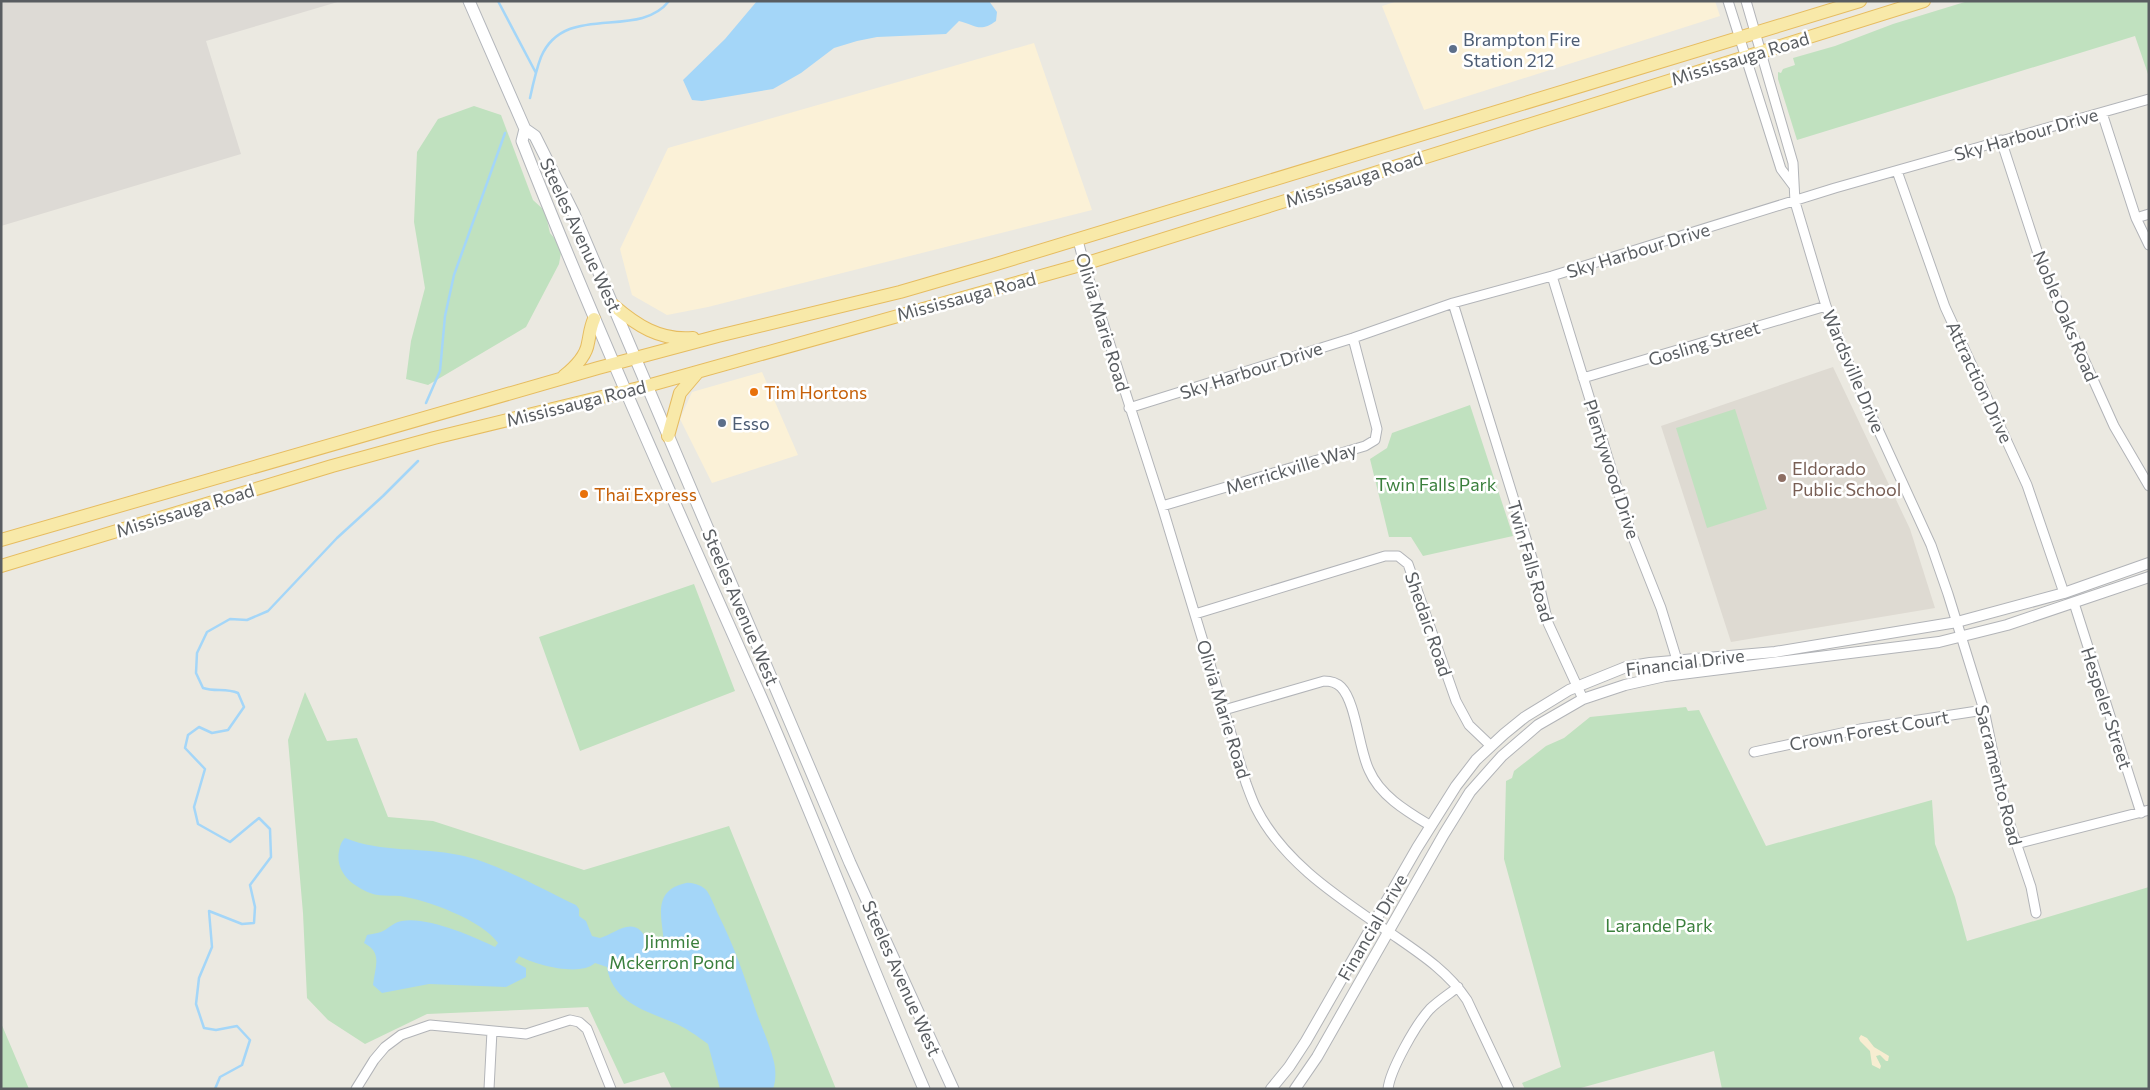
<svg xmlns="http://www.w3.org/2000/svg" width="2150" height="1090" viewBox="0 0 2150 1090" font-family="Commissioner,sans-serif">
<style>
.commercial{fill:#fbf1d7}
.industrial{fill:#dddad5}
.education{fill:#dedad2}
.green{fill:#c0e1bf}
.sand{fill:#f7edd1}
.water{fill:#a4d6f8}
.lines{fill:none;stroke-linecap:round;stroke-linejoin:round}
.stream{stroke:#a4d6f8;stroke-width:2.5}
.minor-casing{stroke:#b2b4b8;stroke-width:11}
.tertiary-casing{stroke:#b2b4b8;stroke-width:12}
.secondary-casing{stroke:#b3b6bb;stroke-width:13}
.primary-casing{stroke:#e6bc60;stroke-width:14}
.minor{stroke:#fff;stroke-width:9}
.tertiary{stroke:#fff;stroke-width:10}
.secondary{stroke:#fff;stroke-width:11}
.primary{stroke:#f8e9a9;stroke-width:12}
.service-dot{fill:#5c6f8a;stroke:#fff;stroke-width:2}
.food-dot{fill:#e8710a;stroke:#fff;stroke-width:2}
.education-dot{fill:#8d6e63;stroke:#fff;stroke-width:2}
.labels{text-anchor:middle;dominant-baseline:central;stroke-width:5;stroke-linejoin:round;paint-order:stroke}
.service-label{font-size:18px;fill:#4e5e75;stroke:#fff;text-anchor:start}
.street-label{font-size:18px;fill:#595d61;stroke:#fff}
.food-label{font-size:18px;fill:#c56008;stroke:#fff;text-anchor:start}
.education-label{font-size:18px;fill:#785e54;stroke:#fff;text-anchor:start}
.park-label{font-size:18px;fill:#3a7f3c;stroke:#fff}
</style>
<rect width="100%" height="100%" fill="#ebe9e1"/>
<path class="commercial" d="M1398,1H1715L1720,16L1424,110L1382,6Z
M1034,43L1092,210L708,307L667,315L632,295L620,249L668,148Z
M762,372L798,455L712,483L680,419L692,392Z"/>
<path class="industrial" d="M1,1H341L206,41L241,154L1,226Z"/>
<path class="education" d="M1833,367L1910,529L1935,608L1731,642L1661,426Z"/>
<path class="green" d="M1968,1H2149V77L2135,36L1797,140L1778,79V72L1781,73L1783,69L1795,65L1793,58L1835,46L1893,24Z
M474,106L501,115L533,200L545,211L550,233L562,247L559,264L526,327L428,385L406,379L411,341L425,288L414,222L417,152L438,119Z
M1470,405L1513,536L1423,556L1411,537H1389L1370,459L1387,448L1392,433Z
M1735,409L1767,509L1707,528L1676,428Z
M694,584L735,691L580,751L539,637Z
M305,692L327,741L357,738L388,817L433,821L584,870L729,826L836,1089H672L664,1072L624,1084L588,1007L427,1014L365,1044L328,1020L307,998L303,913L288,740Z
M1686,707L1688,711L1699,710L1766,846L1932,800L1935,844L1955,897L1967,941L2149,887V1089H1722L1714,1051L1577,1089H1525L1522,1083L1561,1067L1504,859L1506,781L1512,778L1514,771L1546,746L1564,738L1590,717Z
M1,1023L29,1089H1Z"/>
<path class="sand" d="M1861,1035L1867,1038L1874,1047L1889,1056L1888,1061H1886L1880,1055L1876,1056L1881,1066L1880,1069L1872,1065L1870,1051L1860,1041L1859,1038Z"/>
<path class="water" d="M757,1H989L997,12L996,21C980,33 975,25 959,21L946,34L877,37L857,41L834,48L801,73L773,89L702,101L692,100L683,80L725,39Z
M345,838C382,853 421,847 459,855C495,862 542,889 576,905L579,909V916L586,921L592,936L600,938C613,935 628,919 641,931C646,937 649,944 656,950H661L664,947C664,922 649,891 686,883C693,882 703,886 707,891C711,897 714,905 717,912C733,943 744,975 755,1008C761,1026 770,1044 774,1062C776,1071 776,1081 773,1089H720L708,1044C697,1036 685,1027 672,1022C643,1010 612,1001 607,967L595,963C580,977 536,965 519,956L515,962L526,968V977L506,987L429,984L382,993L373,985C375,966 383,953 364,943L367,935C372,934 380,933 385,930C391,926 395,922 402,921C426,916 473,936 495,947L498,943C482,920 427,900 400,896C390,895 379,897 370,893C352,886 335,872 339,851C340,846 341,842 345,838Z"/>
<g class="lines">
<path class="stream" d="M498,1L536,73
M530,98C533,84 536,70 541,57C565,1 638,41 669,1
M426,403L440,371L445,316L454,275L505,133
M215,1089L220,1077L242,1065L250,1040L237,1026L216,1030L204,1028L196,1004L199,978L212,947L209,911L242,924L254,923L255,907L250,885L271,857L270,829L259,818L230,842L198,824L194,807L205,769L185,748L188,735L199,727L212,733L228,730L244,707L238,693C226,688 215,692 203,688L196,673L197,653L207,632L230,619L247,620L268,611L337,538L383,496L418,461"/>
<defs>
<path id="minor" d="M1728,1L1781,169L1793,185
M1746,1L1793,163L1795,202L1826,306L1854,377L1931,545L1948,594L1984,710L2005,810L2031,887L2036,913
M2102,113L2136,218L2149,245
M2001,140L2042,266L2114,426L2149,486
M1897,171L1945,307L2027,485L2064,593
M2136,218L2149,214
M1078,240L1084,264L1162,506L1246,783C1249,791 1252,800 1256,808C1283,862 1338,897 1386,930C1416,951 1446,969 1467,1000L1509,1089
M1552,276L1630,530L1661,608L1677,660
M1453,303L1536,571L1548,623L1583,699
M1583,378L1826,306
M1129,408L1353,338L1453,303L1552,276L1835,188L2149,99
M1162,506L1365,446L1375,440L1377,429L1353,338
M2074,603L2141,813
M1195,614L1385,556H1398L1408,564L1456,701L1469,725L1491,746
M1224,710L1324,681C1330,681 1336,682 1341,687C1356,702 1359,750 1369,770C1380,796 1408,812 1431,826
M1754,752L1860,729L1984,710
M2016,844L2149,810
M356,1089L374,1060L385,1047L401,1035L430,1025L526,1034L570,1020L579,1022L587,1029L611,1089
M489,1089L492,1031
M1388,1089C1390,1070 1416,1024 1430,1009C1438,1001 1449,994 1458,987"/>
<path id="tertiary" d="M1271,1089L1289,1067L1306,1041L1417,848L1456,786L1476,760L1504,734L1525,717L1569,690L1626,667L1650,663L1775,652L1957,622L2064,593L2149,563
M1295,1089L1317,1057L1444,834L1470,792L1502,756L1538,725L1583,699L1625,685L1665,676L1939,642L2007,625L2149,577"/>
<path id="secondary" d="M469,1L525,129L535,136L574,214L850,863L953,1089
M525,129L522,141C596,329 679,513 761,697C818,827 868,959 924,1089"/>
<path id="primary" d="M613,305C636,325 660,341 693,338
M564,376C574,368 586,357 588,343C590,334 590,328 594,319
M668,436L680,393L697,373
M1,540L598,368L718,336L900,292L993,265L1860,1
M1,566L332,466L434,438L647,386L1084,264L1924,1"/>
</defs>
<use href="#minor" class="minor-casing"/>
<use href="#tertiary" class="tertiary-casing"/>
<use href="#secondary" class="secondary-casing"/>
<use href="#primary" class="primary-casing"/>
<use href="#minor" class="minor"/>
<use href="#tertiary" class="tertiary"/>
<use href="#secondary" class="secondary"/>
<use href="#primary" class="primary"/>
</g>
<g class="service-dot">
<circle cx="1453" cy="49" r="5"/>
<circle cx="722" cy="423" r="5"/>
</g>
<g class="food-dot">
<circle cx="754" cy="392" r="5"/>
<circle cx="584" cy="494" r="5"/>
</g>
<circle class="education-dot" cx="1782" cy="478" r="5"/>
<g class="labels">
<g class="service-label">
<text x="1463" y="39">Brampton Fire<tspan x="1463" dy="21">Station 212</tspan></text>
<text x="732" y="423">Esso</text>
</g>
<g class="street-label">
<text transform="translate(1740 58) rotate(-17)">Mississauga Road</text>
<text transform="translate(2026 134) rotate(-16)">Sky Harbour Drive</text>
<text transform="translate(1354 179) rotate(-18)">Mississauga Road</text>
<text transform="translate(581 235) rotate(65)">Steeles Avenue West</text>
<text transform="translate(1638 250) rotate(-17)">Sky Harbour Drive</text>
<text transform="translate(966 296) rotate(-15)">Mississauga Road</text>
<text transform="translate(2066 316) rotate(67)">Noble Oaks Road</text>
<text transform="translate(1103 322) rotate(73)">Olivia Marie Road</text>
<text transform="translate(1704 343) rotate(-17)">Gosling Street</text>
<text transform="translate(1251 370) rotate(-18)">Sky Harbour Drive</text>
<text transform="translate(1854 371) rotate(67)">Wardsville Drive</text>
<text transform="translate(1980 382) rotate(65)">Attraction Drive</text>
<text transform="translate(576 403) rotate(-14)">Mississauga Road</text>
<text transform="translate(1291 468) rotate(-17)">Merrickville Way</text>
<text transform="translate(1612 469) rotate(72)">Plentywood Drive</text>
<text transform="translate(185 510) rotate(-17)">Mississauga Road</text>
<text transform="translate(1531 561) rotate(74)">Twin Falls Road</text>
<text transform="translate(741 607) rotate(67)">Steeles Avenue West</text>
<text transform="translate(1429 624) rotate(71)">Shedaic Road</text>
<text transform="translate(1685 662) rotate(-7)">Financial Drive</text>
<text transform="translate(2107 708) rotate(72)">Hespeler Street</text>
<text transform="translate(1224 709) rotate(73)">Olivia Marie Road</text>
<text transform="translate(1869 730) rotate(-10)">Crown Forest Court</text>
<text transform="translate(1999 775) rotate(76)">Sacramento Road</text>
<text transform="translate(1372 927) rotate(-60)">Financial Drive</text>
<text transform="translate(902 978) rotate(66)">Steeles Avenue West</text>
</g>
<g class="food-label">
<text x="764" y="392">Tim Hortons</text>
<text x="594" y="494">Thaï Express</text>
</g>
<g class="education-label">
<text x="1792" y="468">Eldorado<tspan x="1792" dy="21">Public School</tspan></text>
</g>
<g class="park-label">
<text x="1436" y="484">Twin Falls Park</text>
<text x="1659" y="925">Larande Park</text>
<text x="672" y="941">Jimmie<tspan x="672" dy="21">Mckerron Pond</tspan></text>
</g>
</g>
<rect width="2150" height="1090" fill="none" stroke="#595d61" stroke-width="5"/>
</svg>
